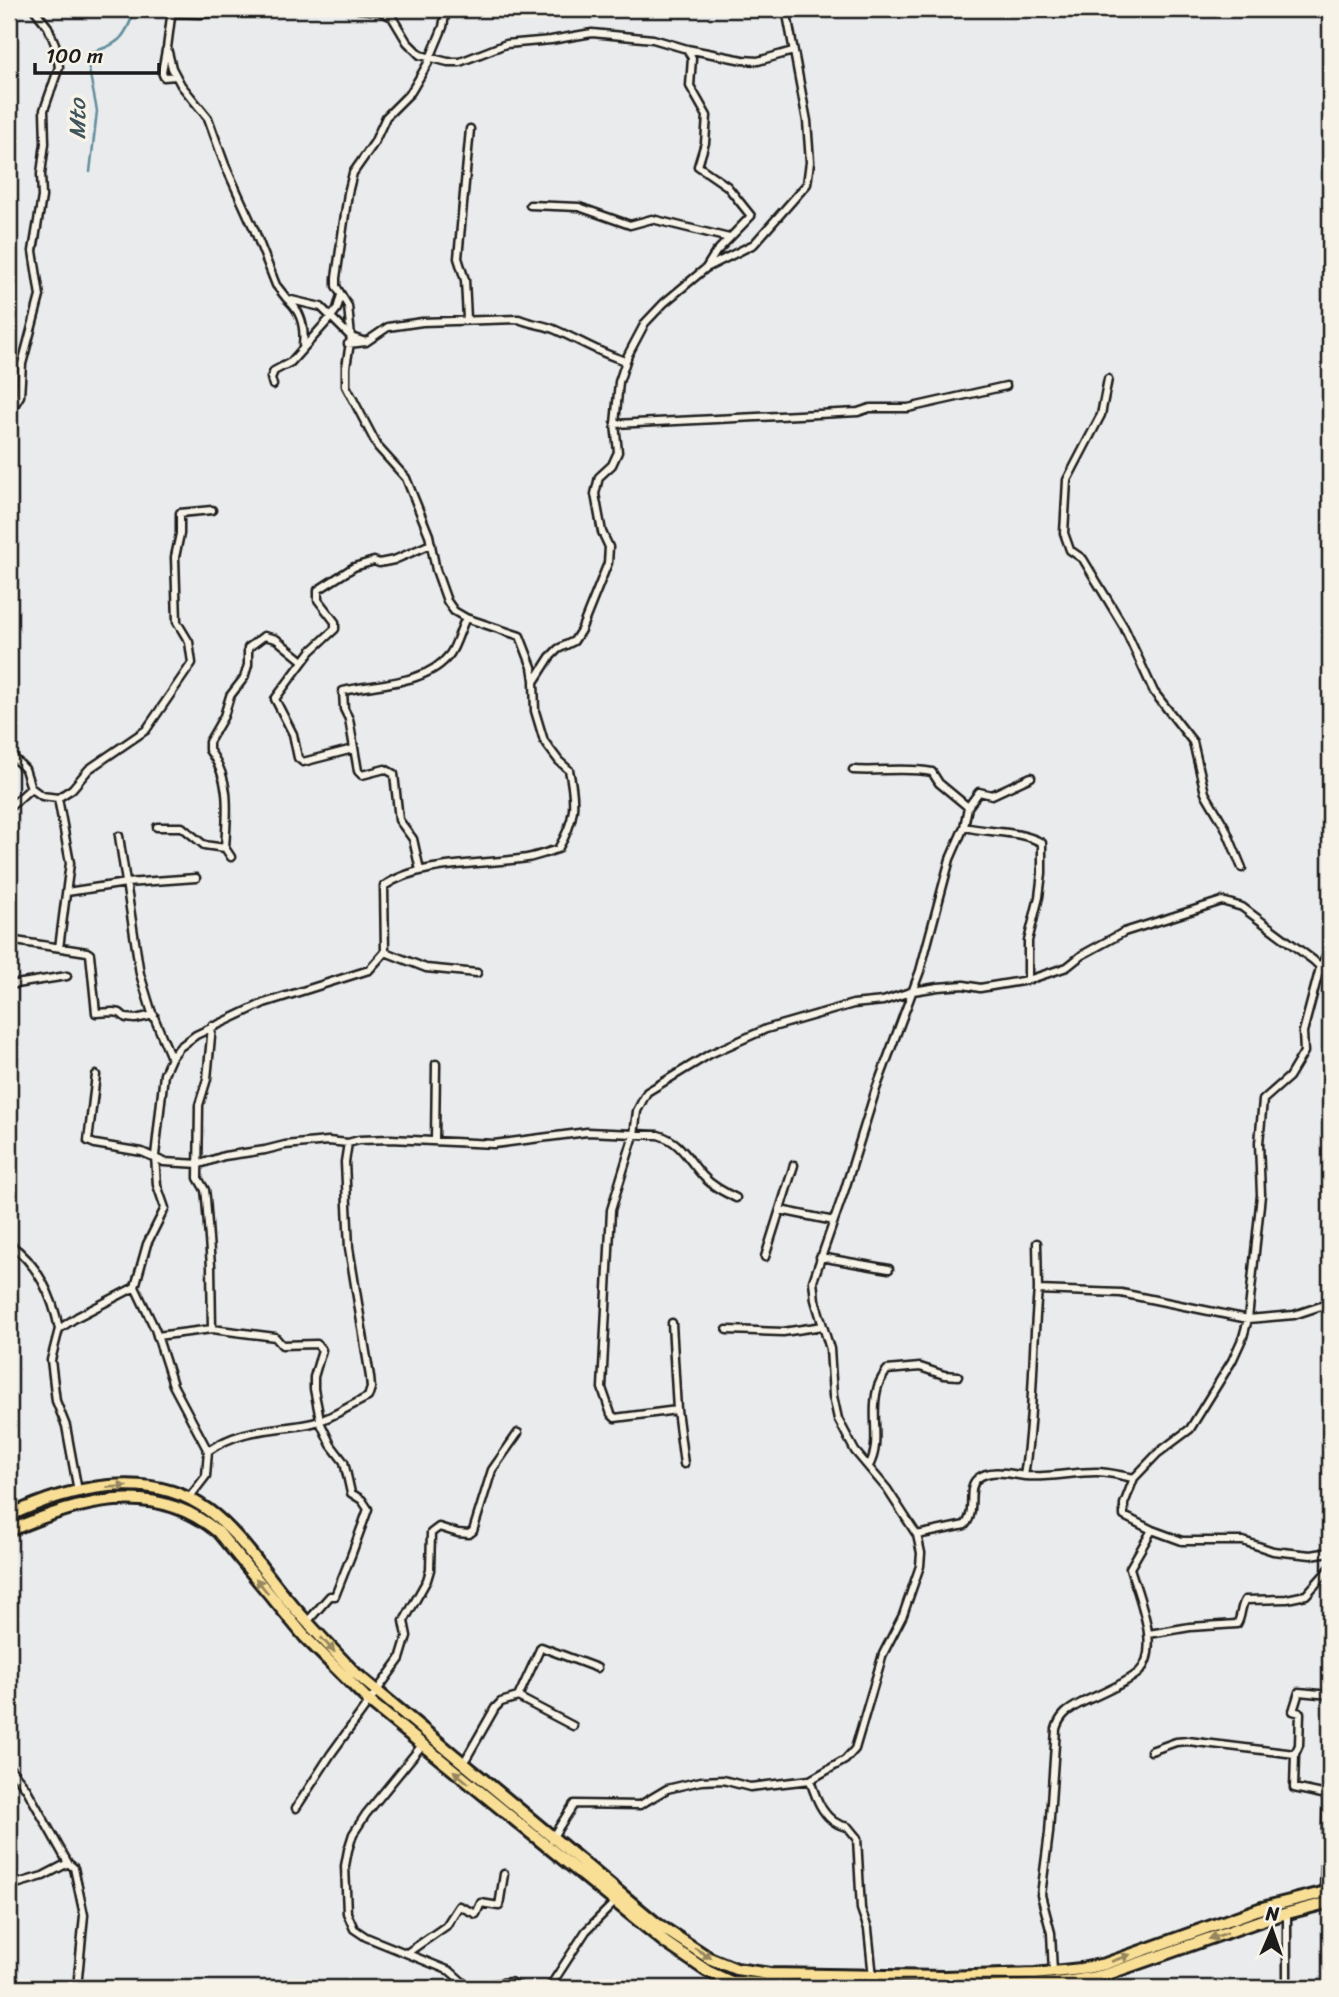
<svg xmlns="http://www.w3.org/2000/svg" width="1339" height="1997" viewBox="0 0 1339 1997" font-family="Sriracha,sans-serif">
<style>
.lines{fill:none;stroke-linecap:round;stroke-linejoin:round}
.stream{stroke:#628e9c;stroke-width:2.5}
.minor-casing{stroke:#1c1c1c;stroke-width:11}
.primary-casing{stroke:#1c1c1c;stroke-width:16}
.minor{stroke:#f7f3e8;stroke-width:6}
.primary{stroke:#f9df96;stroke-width:10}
.oneway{fill:#96875f}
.labels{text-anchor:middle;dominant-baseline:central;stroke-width:7;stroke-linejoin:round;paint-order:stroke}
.water-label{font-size:23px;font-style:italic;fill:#3f555c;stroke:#f7f3e8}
</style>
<rect width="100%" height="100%" fill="#eaebec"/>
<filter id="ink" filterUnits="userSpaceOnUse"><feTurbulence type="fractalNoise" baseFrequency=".0143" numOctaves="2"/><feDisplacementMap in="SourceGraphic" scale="14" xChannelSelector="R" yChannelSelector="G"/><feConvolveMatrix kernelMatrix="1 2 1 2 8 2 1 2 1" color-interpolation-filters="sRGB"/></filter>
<g filter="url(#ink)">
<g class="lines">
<path class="stream" d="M90,172L97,111L86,54C119,44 124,41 135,9"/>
<defs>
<path id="minor" d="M172,9L167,48L172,68L181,85L208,118L225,165L254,229L276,285L287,299L321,307L351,337L366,342
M358,9L380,11L392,17L407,42L420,55L448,62H460L506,44L551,40L592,33L653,39L687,49L743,60L758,61L793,51
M446,9L443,27L428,63L411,92L386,117L374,143L353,173L348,193L336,278V286L348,306L351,337L346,367V386L378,447L406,478L429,535L436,570L447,601L454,611L466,618L520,636L532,667L534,680
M171,13L200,14L243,9
M687,49L692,58L690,86L707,116L705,143L698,166L727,186L751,216L716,252L706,268
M166,50L162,72L164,77L176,76
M530,205L579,207L630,225L652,219L729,238
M289,301C301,312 305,328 303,345
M467,319L465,280L458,258L470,129
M348,344L366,342L388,327L422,322L519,319C530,324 540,324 551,328C576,338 600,354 626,361
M1108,379L1101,415L1067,480L1064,533L1070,550L1083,559L1124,627L1154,692L1193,742L1205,793L1225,827L1242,868
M273,385L271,378L274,371L291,362L331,317L337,309L341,295
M9,414L20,396L22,364L40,296L33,251L42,197L41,174L45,143L44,110L59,67L55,44L48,27L34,9
M615,424L858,412L870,408H908L1006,386
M353,749L303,762L298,758L293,734L275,699L311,651L335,629V622L318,600V590L354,567L374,561L379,563L394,560L431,544
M9,753L25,769L31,788
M853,770C879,772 906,767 932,772L939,783L968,807
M58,798L70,863L59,948
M9,808L31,788L42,796L58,798L72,789L89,769L146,730L192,663L189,642L177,622L175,557L180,534V513L212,510
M157,827H182L204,845L225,848
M964,827C989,833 1020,830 1042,843V873L1039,897L1028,941V980
M119,836L140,974L151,1010L171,1058
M231,857L225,848C227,812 232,780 209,750V742L224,716L230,696L244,678L248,665V648L264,636L276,639L303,661
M420,870L413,839L399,820L394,774L385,769L362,775L358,771L349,719L344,709L343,691C377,683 427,685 450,654C457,644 460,629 466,618
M67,892L126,883L196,878
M9,940L87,952L90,954L96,1013L113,1012L120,1013L126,1018L135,1019L154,1015
M385,952L426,968L477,973
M9,985L67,976
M96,1075L88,1141L95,1144L142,1152L164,1162L200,1164L224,1156L265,1150L285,1145L328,1141L348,1143L359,1140L391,1139L494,1144L587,1132L658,1135C681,1141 688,1160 703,1176C712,1186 724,1192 736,1198
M435,1141L436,1064
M780,1210L834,1221
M1037,1243L1038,1290
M9,1244C37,1262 53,1297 59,1329
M765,1257L794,1165
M820,1257L889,1269
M135,1287L155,1329L173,1385L208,1451
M672,1323L677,1410L684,1464
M212,1329L275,1337L282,1345L317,1344L322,1350L314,1377V1389L321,1424L331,1445L344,1462L351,1493L362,1500L368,1509C358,1538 347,1567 335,1596H330L307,1622
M727,1330L783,1332L823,1326
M157,1336L212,1329L211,1266L206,1198L205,1190L198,1178L199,1105L207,1079L212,1026
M677,1410L615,1418L611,1414L602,1388L611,1210L634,1135L637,1111L647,1092L710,1054L766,1029L853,1004L883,1001L913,991L938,987L964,985L980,988L1028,980L1067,967L1082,955L1124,932L1222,901L1242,907L1313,960L1330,976
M869,1466C882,1443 870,1416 877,1390C878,1383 883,1376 887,1370L920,1367L944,1375L958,1376
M1024,1476C1034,1414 1032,1352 1038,1290L1121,1293L1248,1319L1294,1315L1330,1303
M78,1491L66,1426L56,1401L51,1360L59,1329L77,1317L135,1287L147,1244L165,1208L157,1185L155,1156L164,1074L171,1058L180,1047L196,1035L264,1003L369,970L385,952L384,886C420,861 484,865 527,858C537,856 548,852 558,849C576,819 576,803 569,770L559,761L544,741L535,711L534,682L550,657L558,649L574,641L581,630L608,563L609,547L602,532L595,494L599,477L612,465L618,452L615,424L619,382L628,355L645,323L664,303L706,268L754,244L807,184L810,162L807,121L786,9
M189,1498L206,1476L208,1451C241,1428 270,1431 308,1424C329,1420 349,1406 368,1397L371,1388L370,1377L349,1248L345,1162L348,1143
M1152,1530L1182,1541H1243L1273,1551L1311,1555L1330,1552
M917,1535L965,1525C977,1512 966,1488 977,1479C990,1468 1010,1474 1025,1476C1049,1478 1072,1472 1096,1472C1109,1472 1122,1476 1134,1478
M1149,1634L1190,1627L1237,1624C1242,1616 1240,1608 1245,1600L1287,1599L1306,1595L1330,1568
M518,1697L573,1726
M423,1744L366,1814L353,1834L348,1850L345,1866L347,1913L354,1929L366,1937L450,1971L468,1987
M1151,1751L1176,1742L1188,1741L1295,1754L1299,1745L1300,1713L1293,1711L1299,1692L1330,1695
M1295,1754L1294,1788L1327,1795L1324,1892
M463,1764L495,1708L501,1702L518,1697L541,1647L597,1668
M9,1767L26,1788L68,1863L74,1868L84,1915L77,1988
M810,1780C816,1799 825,1824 848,1827L857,1838L861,1909L868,1929L873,1977
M296,1808L331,1754L400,1659L407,1636L404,1621L427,1580L430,1570L431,1533L439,1527L458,1533L469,1534L473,1531L492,1470L518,1433
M552,1838L574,1804L640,1805L667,1789L701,1781L723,1780L750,1787L810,1780L845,1760L855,1749L883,1654L903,1615L920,1566L921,1553L917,1535L887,1489L855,1451L838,1419L833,1396L830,1349L815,1300L813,1281L845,1189L876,1089L920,971L950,859L964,827L968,807L979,792L992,795L1031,777
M9,1886L43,1876L68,1863
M1287,1913V1988
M407,1953L446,1926L459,1906L476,1914L481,1903L499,1906L504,1874
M1053,1972L1051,1933L1041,1895L1049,1833L1056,1729C1060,1715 1068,1710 1081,1703C1097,1695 1126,1684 1139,1672C1162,1650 1138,1595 1130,1568L1152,1530L1124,1516V1504L1134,1478L1158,1453L1190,1429L1232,1361L1243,1337L1248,1319L1261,1195L1259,1143L1263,1100L1289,1077L1304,1052L1303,1032L1320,968L1330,948
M467,1987L510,1982L522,1988
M549,1988L586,1931L615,1902"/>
<path id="primary" d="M9,1516C68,1487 150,1467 208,1510C239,1533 261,1568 286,1598C308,1624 331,1648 355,1673L657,1924L709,1958L736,1969L770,1974L944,1977L1035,1974L1081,1969L1105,1964L1262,1908L1330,1891
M9,1531C77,1501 154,1478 218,1532L305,1637L370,1702L666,1943L707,1971L731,1982L869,1988
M946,1988C1000,1986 1055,1987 1108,1974L1265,1919L1330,1902"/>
</defs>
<use href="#minor" class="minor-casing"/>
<use href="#primary" class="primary-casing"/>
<use href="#minor" class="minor"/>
<use href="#primary" class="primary"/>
</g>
<defs><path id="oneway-solid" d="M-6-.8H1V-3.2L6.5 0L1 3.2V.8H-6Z" transform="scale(1.75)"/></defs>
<g class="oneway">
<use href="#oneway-solid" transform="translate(117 1487) rotate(-2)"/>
<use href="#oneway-solid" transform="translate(262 1586) rotate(-129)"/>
<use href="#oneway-solid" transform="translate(328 1645) rotate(47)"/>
<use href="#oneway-solid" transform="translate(461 1777) rotate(-140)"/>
<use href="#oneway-solid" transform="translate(1218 1936) rotate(161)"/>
<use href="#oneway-solid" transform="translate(703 1953) rotate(31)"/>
<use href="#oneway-solid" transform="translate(1121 1958) rotate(-20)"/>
</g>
</g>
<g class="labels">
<g class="water-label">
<text transform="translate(77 119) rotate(-90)">Mto</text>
</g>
</g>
<rect width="1339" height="1997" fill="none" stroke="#f7f3e8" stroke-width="35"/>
<rect x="18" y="18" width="1304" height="1962" fill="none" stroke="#1c1c1c" stroke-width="2.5" filter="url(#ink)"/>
<g transform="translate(1272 1930) rotate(2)" stroke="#f7f3e8" stroke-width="5" paint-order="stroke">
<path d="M0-5L12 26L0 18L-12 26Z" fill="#1c1c1c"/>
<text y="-10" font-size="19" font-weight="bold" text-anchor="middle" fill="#1c1c1c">N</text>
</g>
<path d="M35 63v10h124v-10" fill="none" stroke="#1c1c1c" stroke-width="3.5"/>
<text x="46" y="63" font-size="21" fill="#1c1c1c" stroke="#f7f3e8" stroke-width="5" paint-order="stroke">100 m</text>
</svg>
